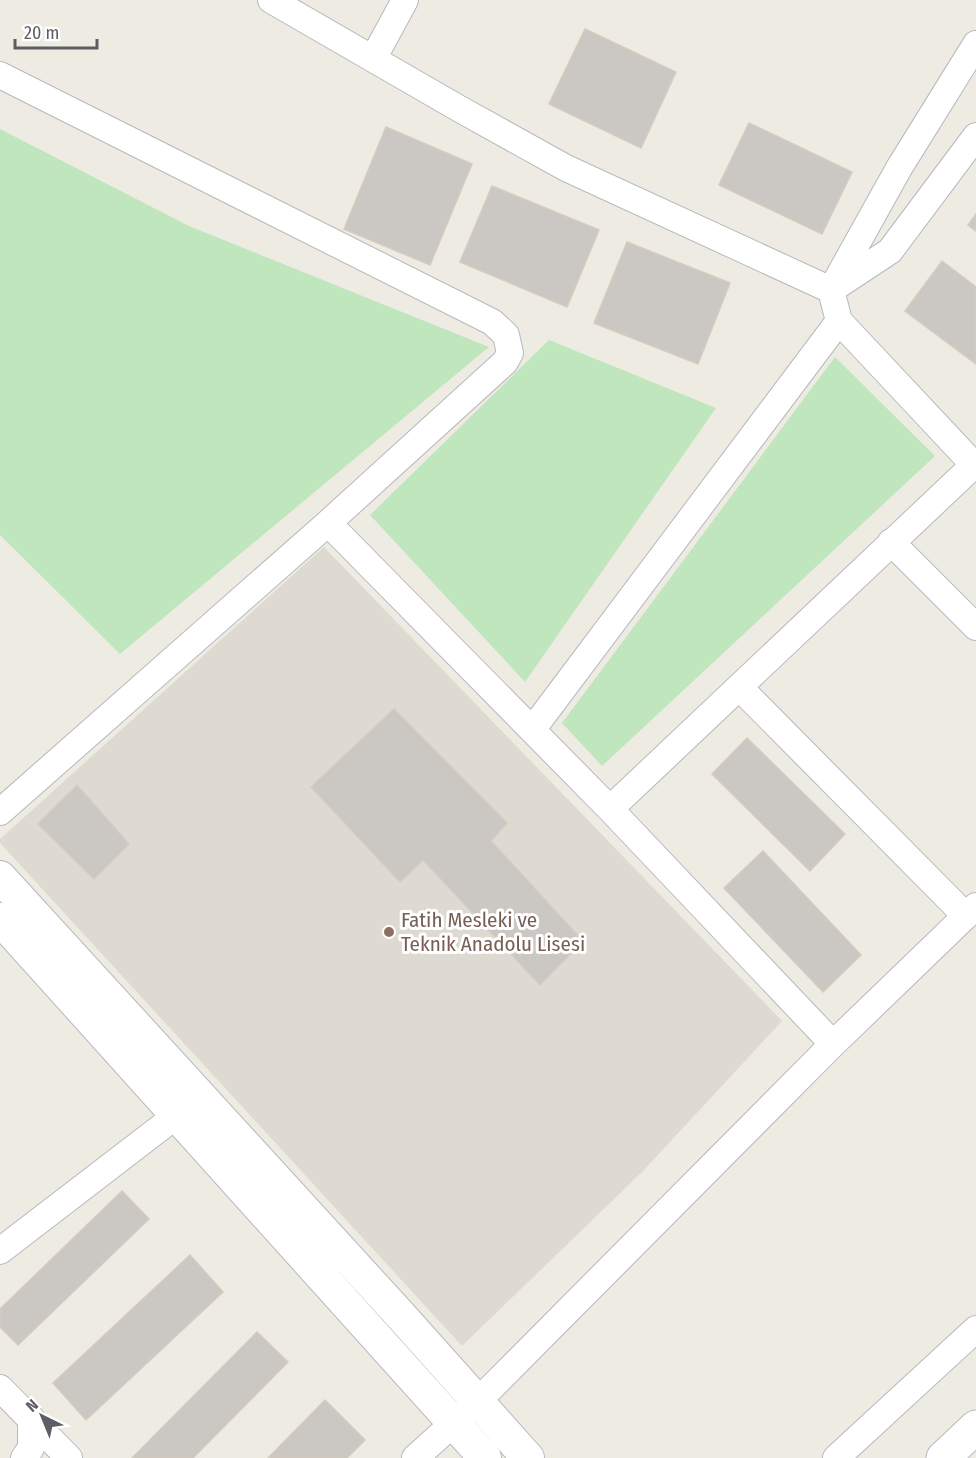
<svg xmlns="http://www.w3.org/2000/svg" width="976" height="1458" viewBox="0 0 976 1458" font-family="'Fira Sans Condensed',sans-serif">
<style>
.education{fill:#dedad1}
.green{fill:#c0e6be}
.building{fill:#cbc7c2;stroke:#d3ccc1;stroke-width:1.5}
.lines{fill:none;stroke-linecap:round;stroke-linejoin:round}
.minor-casing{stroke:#b5b9bd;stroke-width:28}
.tertiary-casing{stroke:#b5b9bd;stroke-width:34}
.secondary-casing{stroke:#b6babf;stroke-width:35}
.minor{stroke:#fff;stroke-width:26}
.tertiary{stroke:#fff;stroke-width:32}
.secondary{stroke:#fff;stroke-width:33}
.education-dot{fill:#8d6e63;stroke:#fff;stroke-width:2}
.labels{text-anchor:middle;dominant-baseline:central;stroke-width:6;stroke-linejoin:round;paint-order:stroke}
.education-label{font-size:21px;fill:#785e54;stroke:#fff;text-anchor:start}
</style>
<rect width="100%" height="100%" fill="#eeebe3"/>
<path class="education" d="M324,547L782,1021L643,1171L462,1346L0,843V839Z"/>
<path class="green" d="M0,129L189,226L489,347L120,654L0,535Z
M549,340L716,408L525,682L370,515Z
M835,357L935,456L602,766L562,723Z"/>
<path class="building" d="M585,29L676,72L641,148L549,104Z
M749,123L852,172L822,234L719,185Z
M386,127L472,164L430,265L344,229Z
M492,186L599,230L567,307L460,262Z
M976,214V231L968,225Z
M627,242L730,283L698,364L594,323Z
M942,261L976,287V364L905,311Z
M394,709L507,823L491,841L583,941L540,985L423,860L400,882L311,787Z
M747,738L845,834L810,871L712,774Z
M77,785L129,844L94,879L38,824Z
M763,851L861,955L823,992L724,888Z
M122,1191L149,1219L18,1345L0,1327V1309Z
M190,1255L223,1292L86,1420L53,1383Z
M257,1332L288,1362L193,1458H132Z
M325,1400L365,1440L347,1458H268Z"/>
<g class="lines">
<defs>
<path id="minor" d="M271,0L458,108L566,168L831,290L839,321L976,467
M373,59L405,0
M0,75L492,322L506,335L510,353L505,362L328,523L0,812
M834,288L890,251L976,136
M831,290L899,168L976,44
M328,523L610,809L833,1044
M891,542L976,627
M739,687L966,916
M532,730L839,321
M610,809L974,465
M0,1251L177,1115
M0,1388L69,1458
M24,1458L31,1448V1418
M415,1458L477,1402L833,1044L976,906
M836,1458L976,1329"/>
<path id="tertiary" d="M0,877L403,1318L528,1458
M0,919L485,1458"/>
<path id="secondary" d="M943,1458L976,1427"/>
</defs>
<use href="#minor" class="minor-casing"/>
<use href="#tertiary" class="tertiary-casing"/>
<use href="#secondary" class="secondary-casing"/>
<use href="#minor" class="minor"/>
<use href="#tertiary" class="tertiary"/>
<use href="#secondary" class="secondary"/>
</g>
<circle class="education-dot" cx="389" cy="932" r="6"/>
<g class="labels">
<g class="education-label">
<text x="401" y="920">Fatih Mesleki ve<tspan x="401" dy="24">Teknik Anadolu Lisesi</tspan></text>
</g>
</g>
<g transform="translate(42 1416) rotate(317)" stroke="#ffffff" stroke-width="4.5" paint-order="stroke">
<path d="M0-4.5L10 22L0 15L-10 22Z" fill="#5b5f64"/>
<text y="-9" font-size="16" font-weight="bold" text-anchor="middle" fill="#5b5f64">N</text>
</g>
<path d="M15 39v9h82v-9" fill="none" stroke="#5b5f64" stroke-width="3"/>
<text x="24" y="39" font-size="18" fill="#5b5f64" stroke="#ffffff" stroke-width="4.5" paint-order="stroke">20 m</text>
</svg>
